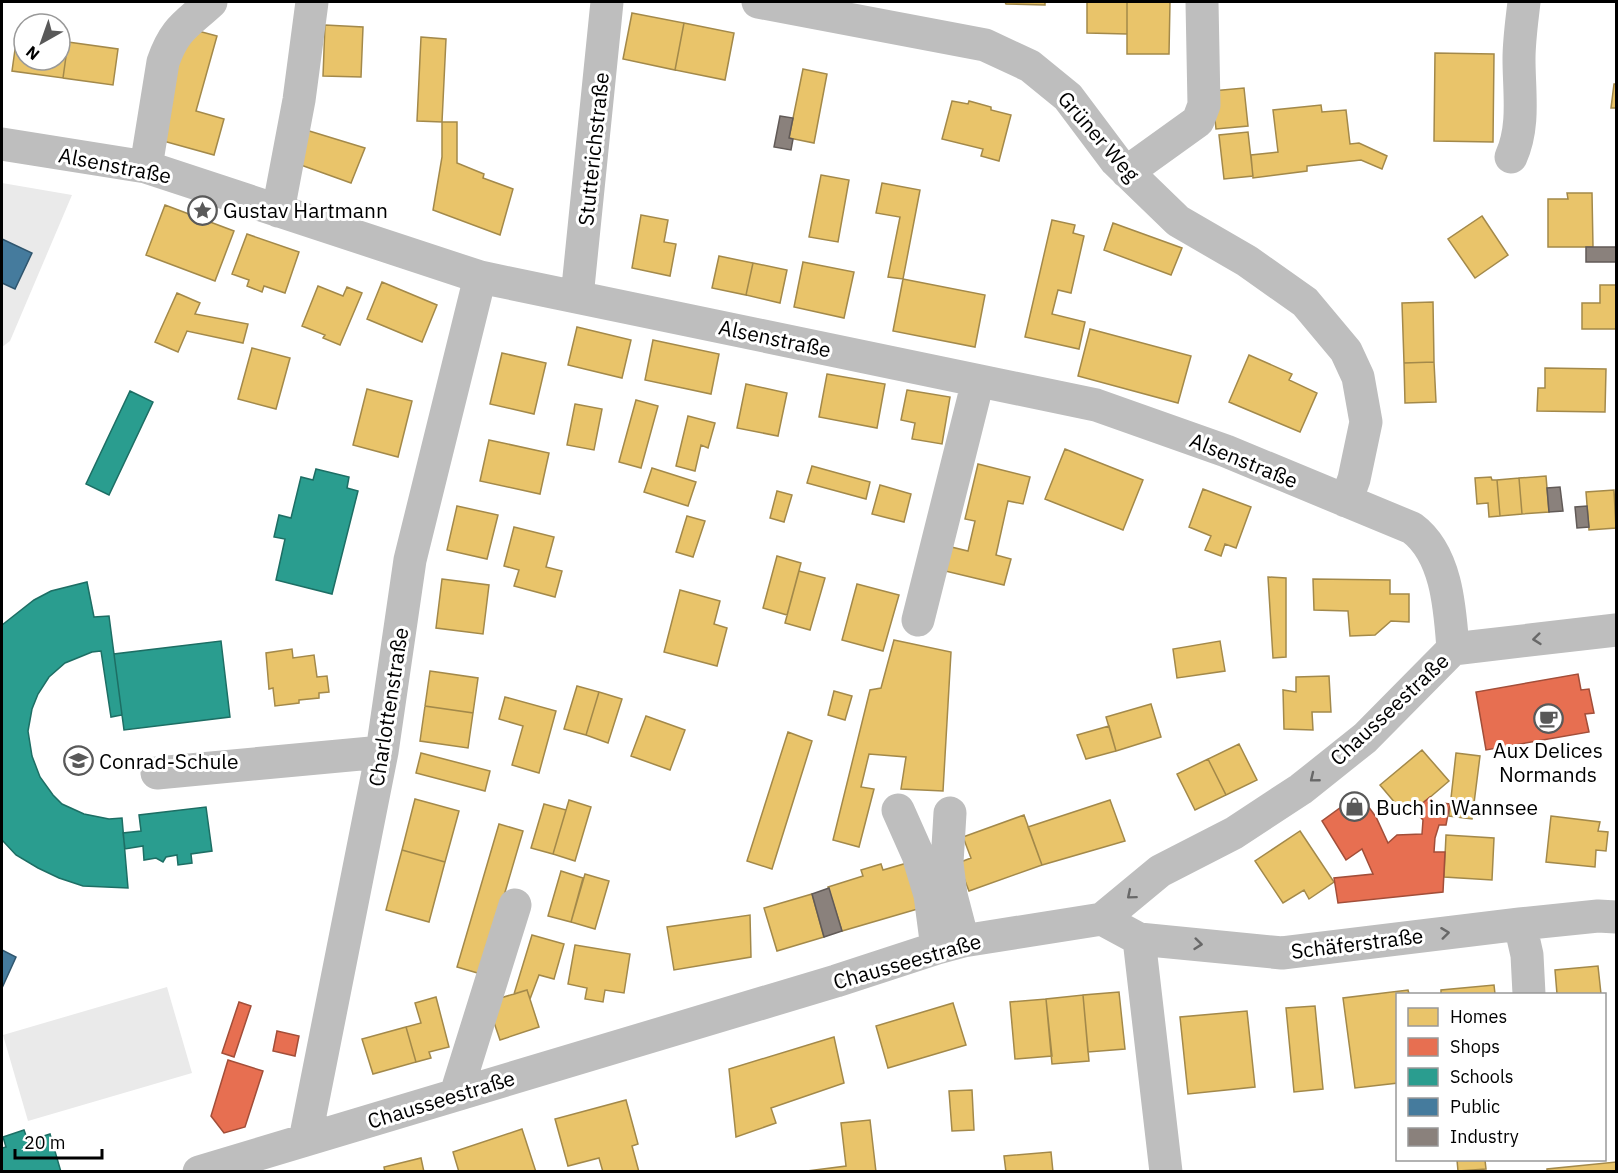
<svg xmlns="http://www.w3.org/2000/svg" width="1618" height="1173" viewBox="0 0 1618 1173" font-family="'IBM Plex Sans',sans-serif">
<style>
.green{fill:#eaeaea}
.homes{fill:#e9c46a;stroke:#a3894a;stroke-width:1.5}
.shops{fill:#e76f51;stroke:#a24e39;stroke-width:1.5}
.schools{fill:#2a9d8f;stroke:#1d6e64;stroke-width:1.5}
.public{fill:#457b9d;stroke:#30566e;stroke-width:1.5}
.industry{fill:#8a817c;stroke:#615a57;stroke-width:1.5}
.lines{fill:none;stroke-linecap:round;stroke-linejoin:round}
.minor{stroke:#bebebe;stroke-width:33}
.oneway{stroke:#686868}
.labels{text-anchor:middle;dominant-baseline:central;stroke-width:6;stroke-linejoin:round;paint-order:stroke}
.street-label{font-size:21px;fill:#000;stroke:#fff}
.poi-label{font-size:21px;fill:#000;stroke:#fff;text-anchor:start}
</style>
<rect width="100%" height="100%" fill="#fff"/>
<path class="green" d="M2,183L72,195L10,341L2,347Z
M167,987L192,1073L28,1121L3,1035Z"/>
<path class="homes" d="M1005,2H1045V5L1006,4Z
M1087,2H1127V34L1087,33Z
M1127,2H1170L1169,54H1127Z
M632,13L684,23L675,70L623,59Z
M684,23L734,33L725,80L675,70Z
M325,25L363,27L361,77L323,76Z
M187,28L217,36L196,111L224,119L214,155L156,139Z
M17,35L24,36V60H60V41L68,42L63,78L12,71Z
M421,37L446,39L442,122L417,121Z
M68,42L118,49L113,85L63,78Z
M1435,53L1494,54L1493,142L1434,141Z
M803,69L827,74L814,143L789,138Z
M1614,84H1616V108H1611Z
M1244,88L1248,126L1216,129L1212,91Z
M952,101L968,104L969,101L991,107V110L1011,115L999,161L981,156L983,149L942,139Z
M1321,105L1322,112L1346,110L1350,144L1359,143L1387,156L1382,169L1361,160L1307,166V171L1253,178L1251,155L1278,152L1273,110Z
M442,122H457V163L484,174L483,178L513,189L500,235L433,210L442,157Z
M306,130L365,148L351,183L298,164Z
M1248,132L1253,176L1224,179L1219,135Z
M821,175L849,180L838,242L809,237Z
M882,183L920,190L903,279L888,277L900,217L876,213Z
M1567,193H1592L1593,247H1548V199H1568Z
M165,205L234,231L215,281L146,255Z
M641,215L668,220L664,242L676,244L670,276L632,268Z
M1482,216L1508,255L1475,278L1448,239Z
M1052,220L1075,225L1073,233L1084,236L1071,293L1058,290L1052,314L1085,322L1079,349L1025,337Z
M1113,223L1182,248L1171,275L1104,250Z
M247,234L299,252L285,293L264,286L262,292L247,286L249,280L232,274Z
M719,256L753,263L746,295L712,288Z
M803,262L854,272L844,318L794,307Z
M753,263L787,270L780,303L746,295Z
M903,279L985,295L975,347L893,331Z
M382,282L437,305L422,342L367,319Z
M1600,285H1616V329H1582V303H1600Z
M318,286L343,296L347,287L362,293L340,345L323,338L325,335L302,326Z
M177,293L200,303L195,314L248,324L243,343L187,331L178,352L155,342Z
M1433,302L1434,362L1404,363L1402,303Z
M577,327L631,340L622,378L568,365Z
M1090,329L1191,356L1178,403L1078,376Z
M653,340L719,354L711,394L645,380Z
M252,348L290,358L276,409L238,399Z
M502,353L546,363L534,414L490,404Z
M1249,355L1292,374L1289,380L1317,393L1300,432L1229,402Z
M1434,362L1436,402L1405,403L1404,363Z
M1545,368L1606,369L1605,412L1537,411L1538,388H1545Z
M827,374L885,384L877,428L819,417Z
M746,384L787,393L778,436L737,428Z
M367,389L412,401L398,457L353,445Z
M907,390L950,397L942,444L912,439L915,423L901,420Z
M636,400L658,406L641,468L619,462Z
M575,404L602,409L594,450L567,445Z
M688,416L715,423L708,448L701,445L695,471L676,466Z
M489,440L549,453L540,494L480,481Z
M1065,449L1143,480L1123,530L1045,499Z
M978,464L1030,477L1023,504L1008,501L996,555L1011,559L1004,585L941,570L947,546L968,551L975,521L965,519Z
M812,466L870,482L866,499L807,483Z
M652,468L696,482L688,506L644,492Z
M1546,476L1549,512L1522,514L1519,478Z
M1491,477L1492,480H1497L1500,516L1489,517L1488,503L1477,504L1475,478Z
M1519,478L1522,514L1500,516L1497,480Z
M880,485L911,494L904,522L872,514Z
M1203,489L1251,507L1236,548L1225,544L1221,556L1205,550L1211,536L1189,527Z
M1614,490L1616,528L1589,530L1586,492Z
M777,491L792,495L784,522L770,518Z
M457,506L498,515L487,559L447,550Z
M687,516L705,521L693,557L676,552Z
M514,527L554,537L546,567L562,571L555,597L514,586L519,570L504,566Z
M777,556L801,563L787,615L763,608Z
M799,571L825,578L810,630L785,623Z
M1268,577L1286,578V657L1273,658Z
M442,579L489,585L483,634L436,628Z
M1313,579L1390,580V594H1409V622L1391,621L1375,635L1350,636L1348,611L1314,610Z
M857,584L899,595L883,651L842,640Z
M680,590L720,601L714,624L727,628L717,666L664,652Z
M894,640L951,652L943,791L901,789L906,757L869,754L861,787L874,789L859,847L833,840L870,690L881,688Z
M1220,641L1225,671L1177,678L1173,649Z
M292,649L293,658L314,655L317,677L327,676L329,692L319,693V698L299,700V703L275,706L273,688L269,689L266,653Z
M430,671L478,678L473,713L425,706Z
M1329,676L1331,712H1312L1313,730L1284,729L1283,690L1296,692V677Z
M577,686L599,692L586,735L564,729Z
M834,691L852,696L845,720L828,715Z
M599,692L622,699L608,743L586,735Z
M505,697L556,711L539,773L512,765L523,726L499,719Z
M1151,704L1161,737L1116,751L1106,717Z
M425,706L473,713L468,748L420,741Z
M646,716L685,730L670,770L631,756Z
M1109,726L1116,751L1086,759L1077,735Z
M788,732L812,741L772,869L747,861Z
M1239,744L1257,780L1226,795L1208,759Z
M1422,750L1449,781L1407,817L1380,785Z
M421,753L490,771L485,791L416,773Z
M1456,753L1480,756L1472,819L1449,816Z
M1208,759L1226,795L1195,810L1177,774Z
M415,799L459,811L445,862L402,850Z
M569,800L591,807L575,861L553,854Z
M1110,800L1125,841L1042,865L1028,827Z
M544,804L566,810L553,854L531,848Z
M1024,815L1042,865L969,891L958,863L971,858L963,837Z
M1551,816L1600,822L1598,831L1608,832L1606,851L1596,850L1595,867L1546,862Z
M499,824L523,831L481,974L457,967Z
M1300,831L1334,882L1309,899L1304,890L1283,903L1255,861Z
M1446,835L1494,838L1492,880L1444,877Z
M402,850L445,862L429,922L386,910Z
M907,863L921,908L842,931L828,887L863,876L861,870L881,864L883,870Z
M561,871L583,878L571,922L548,916Z
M585,874L609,881L595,929L571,922Z
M812,894L824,937L777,951L764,908Z
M750,915L751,957L674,970L667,927Z
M532,935L564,944L554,979L539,975L530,999L527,990L514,994Z
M575,945L630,954L624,993L605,990L603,1002L585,999L587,988L568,984Z
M1598,966L1601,994H1557L1555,970Z
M1494,985L1495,994H1441V990Z
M527,990L539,1027L500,1040L487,1002Z
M1408,990L1409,994H1398V1083L1355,1088L1343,998Z
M1119,992L1125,1049L1088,1052L1083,995Z
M1083,995L1089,1061L1052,1064L1046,999Z
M436,997L449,1047L429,1052L431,1058L416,1062L406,1027L421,1023L415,1003Z
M1046,999L1052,1056L1015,1059L1010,1002Z
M953,1003L966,1045L888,1068L876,1026Z
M1315,1006L1323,1089L1294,1092L1286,1008Z
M1247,1011L1255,1087L1188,1094L1180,1017Z
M406,1027L416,1062L373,1074L362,1039Z
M834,1037L844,1083L771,1108L776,1123L736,1137L729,1069Z
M972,1090L974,1130L952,1131L949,1091Z
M626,1100L638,1144L632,1146L639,1172H603L599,1158L568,1166L555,1119Z
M870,1120L876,1172H799L846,1166L841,1123Z
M522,1129L536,1172H459L453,1152Z
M1051,1152L1053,1172H1006L1004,1156Z
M421,1158L424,1172H385L384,1167Z
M1457,1160H1485L1486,1169L1458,1171Z
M1616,1162V1172H1547V1169Z"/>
<path class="shops" d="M1578,674L1581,690L1589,689L1594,713L1585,714L1589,732L1486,750L1476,692Z
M1359,794L1376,817L1388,843L1397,835L1422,834L1423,820L1414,810L1430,797L1432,802L1450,804L1446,825H1439L1435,838L1434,852H1445L1443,892L1338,903L1334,878L1373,874L1362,849L1346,860L1322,821Z
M239,1002L251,1006L234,1057L222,1053Z
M277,1031L299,1036L295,1056L273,1051Z
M228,1060L263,1071L245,1127L224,1133L211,1116Z"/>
<path class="schools" d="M130,391L153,402L109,495L86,484Z
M316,469L349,477L347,488L358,491L332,594L276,580L285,539L274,537L279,515L291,518L301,477L313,480Z
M87,582L94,617L109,616L122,715L111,717L101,651L92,652L65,663L49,677L38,694L32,709L28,731L32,756L40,777L53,795L62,804L84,814L109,819L122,818L128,888L83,886L59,878L38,868L16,855L2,840V625L34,600L51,591Z
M221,641L230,717L124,730L114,654Z
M206,807L212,851L191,854L192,863L178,865L177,855L166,857L163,862L156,858L144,860L143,846L125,849L123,833L141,831L139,815Z
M24,1130L28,1141L50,1134L61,1172H2V1148L6,1147L3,1137Z"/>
<path class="public" d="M2,239L32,253L15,289L2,283Z
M2,950L16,957L2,988Z"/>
<path class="industry" d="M780,116L793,118L789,138L793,139L791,150L774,147Z
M1586,247H1616V262H1586Z
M1560,487L1563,511L1549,512L1547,488Z
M1587,506L1589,527L1577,528L1575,507Z
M829,888L842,931L824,937L812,894Z"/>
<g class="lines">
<path class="minor" d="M758,2L985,45L1030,66L1068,97L1116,161L1178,221L1247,261L1305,302L1346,351L1358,377L1366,422L1354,479L1346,501
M2,144L146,167L480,277L1096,405L1226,451L1412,528C1447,554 1450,609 1453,649
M1511,157C1525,126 1519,92 1519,59C1519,40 1522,20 1524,2
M146,167L163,62C175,28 186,25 211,2
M1127,172L1198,121L1204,105L1202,2
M278,211L299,100L312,2
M577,297L607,2
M918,620L978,381
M157,773L382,752
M898,810L918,855L930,895L937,948
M950,813L947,863L951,895L963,941
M1102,919L1139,939L1282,953L1520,924L1598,916L1616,917
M1520,924L1527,955L1529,994
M1139,939L1166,1172
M456,1094L515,905
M305,1140L382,752L410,560L480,277
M199,1172L836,981L937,948L963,941L1102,919L1160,871L1234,833L1301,789L1365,738L1453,649L1616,630"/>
</g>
<defs><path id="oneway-chevron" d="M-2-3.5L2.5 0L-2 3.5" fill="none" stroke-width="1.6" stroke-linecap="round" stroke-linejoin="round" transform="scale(1.5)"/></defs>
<g class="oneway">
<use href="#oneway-chevron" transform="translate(1537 639) rotate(174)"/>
<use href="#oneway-chevron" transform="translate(1314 778) rotate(141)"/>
<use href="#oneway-chevron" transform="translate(1131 895) rotate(140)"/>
<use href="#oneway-chevron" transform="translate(1445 933) rotate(-7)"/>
<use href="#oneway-chevron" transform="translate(1198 944) rotate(6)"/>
</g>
<defs>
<symbol id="sight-ring" viewBox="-11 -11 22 22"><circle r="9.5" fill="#fff" stroke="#595959" stroke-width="1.5"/><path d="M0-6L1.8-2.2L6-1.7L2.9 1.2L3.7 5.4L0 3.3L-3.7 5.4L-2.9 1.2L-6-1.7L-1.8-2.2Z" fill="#595959"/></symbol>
<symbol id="cafe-ring" viewBox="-11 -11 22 22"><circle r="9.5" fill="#fff" stroke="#595959" stroke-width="1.5"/><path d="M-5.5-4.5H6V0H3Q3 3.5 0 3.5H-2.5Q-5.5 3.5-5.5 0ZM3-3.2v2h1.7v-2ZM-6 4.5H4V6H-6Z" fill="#595959"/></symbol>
<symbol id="school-ring" viewBox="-11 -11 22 22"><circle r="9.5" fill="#fff" stroke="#595959" stroke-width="1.5"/><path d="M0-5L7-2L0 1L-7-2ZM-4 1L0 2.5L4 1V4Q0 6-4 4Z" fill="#595959"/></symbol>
<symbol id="shop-ring" viewBox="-11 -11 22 22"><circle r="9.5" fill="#fff" stroke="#595959" stroke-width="1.5"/><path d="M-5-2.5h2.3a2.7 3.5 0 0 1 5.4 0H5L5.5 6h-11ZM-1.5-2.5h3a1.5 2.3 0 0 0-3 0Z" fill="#595959"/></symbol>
</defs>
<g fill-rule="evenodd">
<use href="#sight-ring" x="186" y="194" width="33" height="33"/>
<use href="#cafe-ring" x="1532" y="702" width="33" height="33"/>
<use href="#school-ring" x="62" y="744" width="33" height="33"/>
<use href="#shop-ring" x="1338" y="790" width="33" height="33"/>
</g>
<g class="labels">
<g class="street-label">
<text transform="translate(1099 136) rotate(49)">Grüner Weg</text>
<text transform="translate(593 149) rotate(-84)">Stutterichstraße</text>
<text transform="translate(115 165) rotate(11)">Alsenstraße</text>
<text transform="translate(775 338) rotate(12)">Alsenstraße</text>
<text transform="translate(1244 460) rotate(22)">Alsenstraße</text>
<text transform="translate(388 707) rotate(-81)">Charlottenstraße</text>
<text transform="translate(1389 709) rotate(-43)">Chausseestraße</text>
<text transform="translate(1357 943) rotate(-7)">Schäferstraße</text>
<text transform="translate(907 961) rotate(-16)">Chausseestraße</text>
<text transform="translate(441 1099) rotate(-17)">Chausseestraße</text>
</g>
<g class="poi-label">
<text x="223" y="210">Gustav Hartmann</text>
<text x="1548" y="750" text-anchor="middle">Aux Delices<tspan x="1548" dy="24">Normands</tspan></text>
<text x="99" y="761">Conrad-Schule</text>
<text x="1376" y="807">Buch in Wannsee</text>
</g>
</g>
<rect width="1618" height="1173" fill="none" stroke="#000000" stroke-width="6"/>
<rect x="1396" y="993" width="210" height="168" fill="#ffffff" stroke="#999999" stroke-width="1.5"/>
<rect x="1408" y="1008" width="30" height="18" fill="#e9c46a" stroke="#999999" stroke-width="1.5"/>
<text x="1450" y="1023" font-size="18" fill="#000000">Homes</text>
<rect x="1408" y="1038" width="30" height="18" fill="#e76f51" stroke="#999999" stroke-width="1.5"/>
<text x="1450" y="1053" font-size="18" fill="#000000">Shops</text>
<rect x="1408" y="1068" width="30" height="18" fill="#2a9d8f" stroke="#999999" stroke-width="1.5"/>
<text x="1450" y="1083" font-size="18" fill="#000000">Schools</text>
<rect x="1408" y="1098" width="30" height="18" fill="#457b9d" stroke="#999999" stroke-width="1.5"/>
<text x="1450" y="1113" font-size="18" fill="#000000">Public</text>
<rect x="1408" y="1128" width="30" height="18" fill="#8a817c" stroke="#999999" stroke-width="1.5"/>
<text x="1450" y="1143" font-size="18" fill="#000000">Industry</text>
<g transform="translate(42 42) rotate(220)"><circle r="28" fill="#ffffff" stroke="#999999" stroke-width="1.5"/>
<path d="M0-4.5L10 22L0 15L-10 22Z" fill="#595959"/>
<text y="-9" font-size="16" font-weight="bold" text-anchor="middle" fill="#000000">N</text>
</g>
<path d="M15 1149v9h87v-9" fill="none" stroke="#000000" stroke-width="3"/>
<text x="24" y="1149" font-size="18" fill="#000000" stroke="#ffffff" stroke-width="4.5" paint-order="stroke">20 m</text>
</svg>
